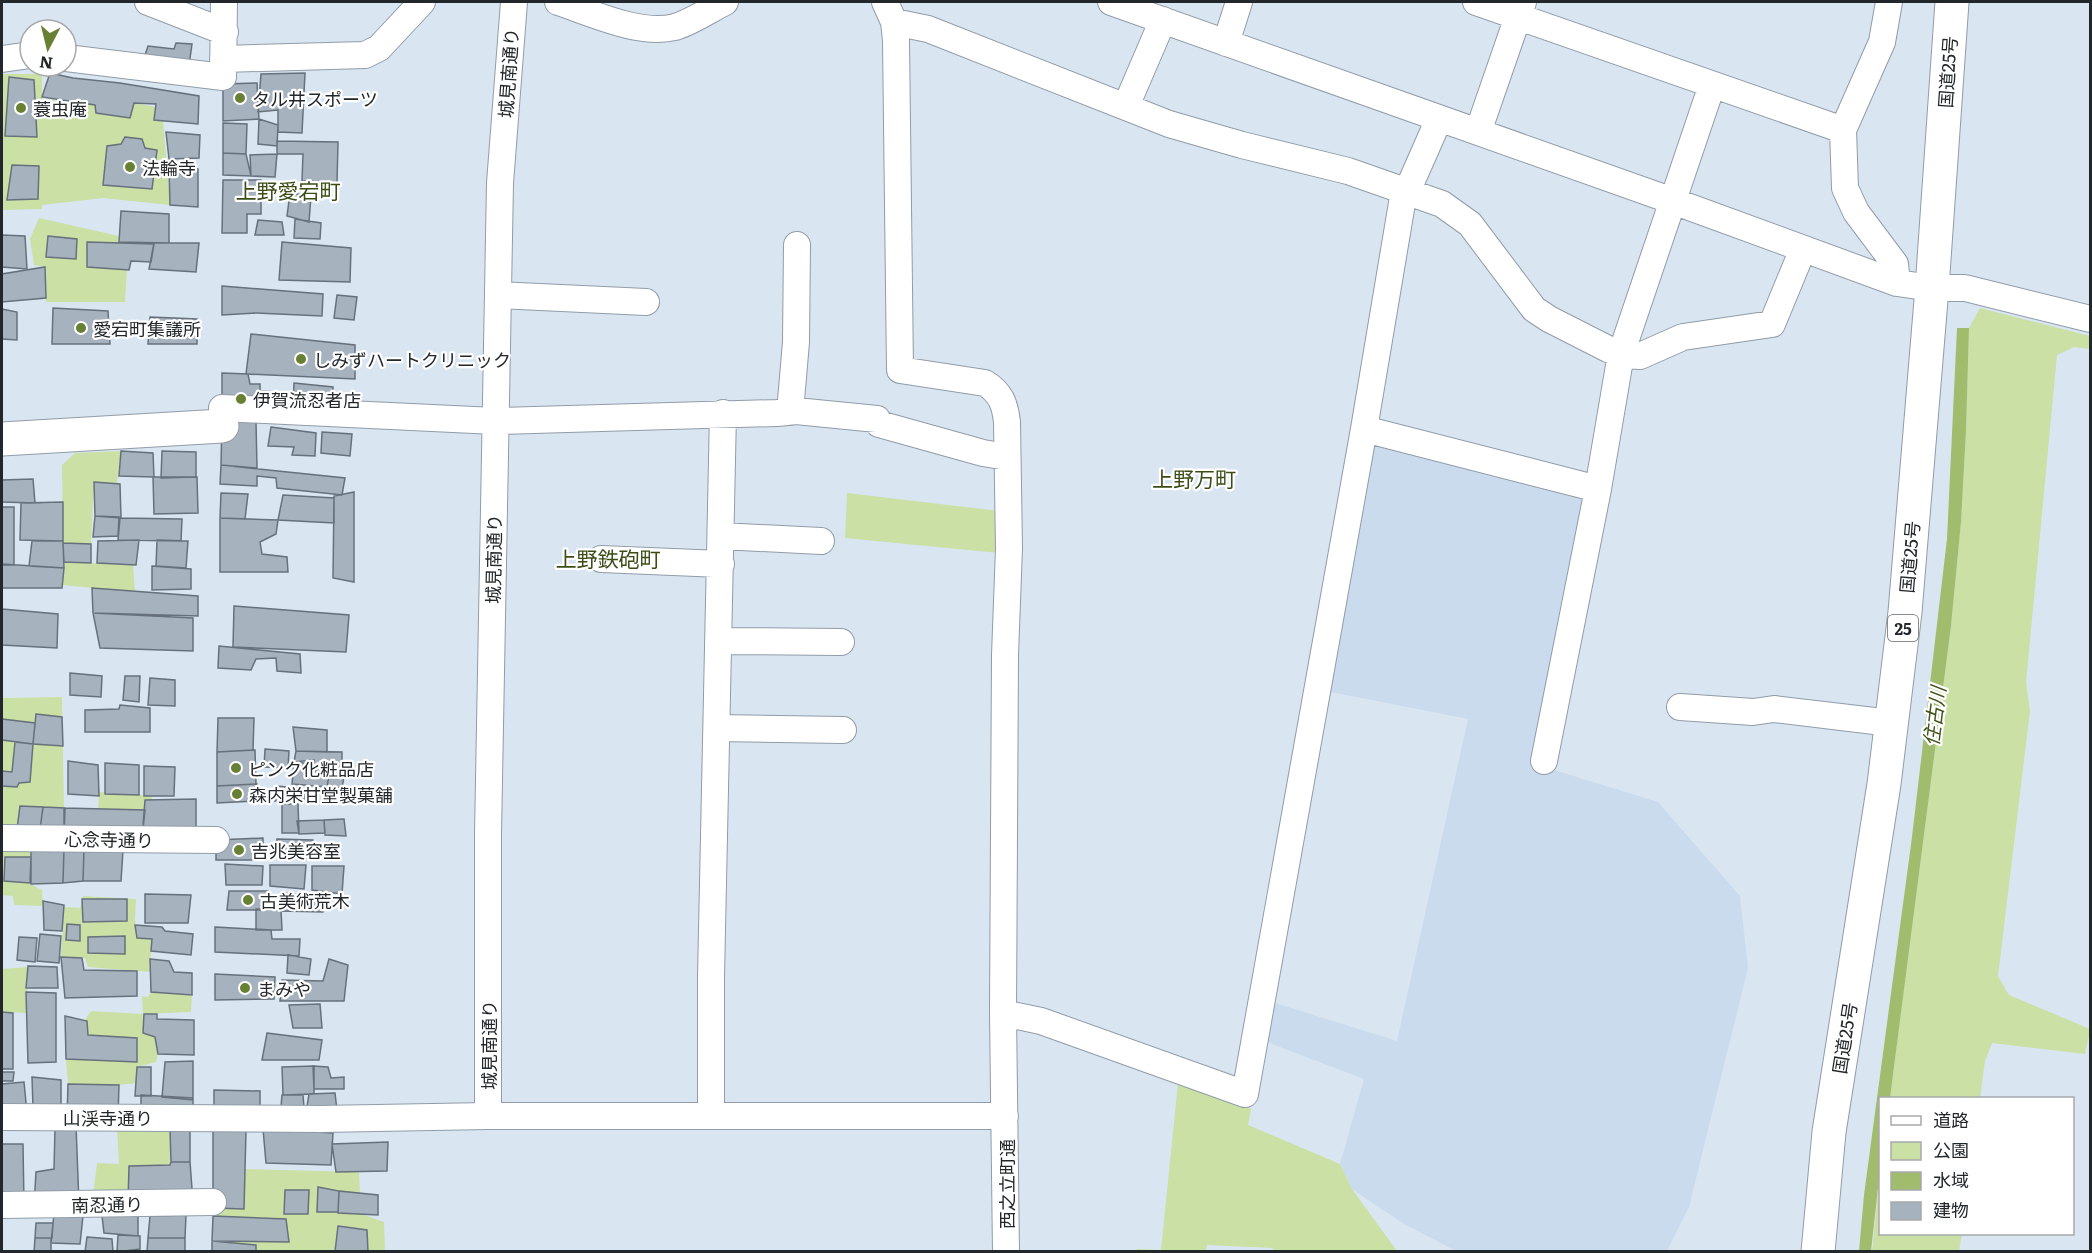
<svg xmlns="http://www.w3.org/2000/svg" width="2092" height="1253" viewBox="0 0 2092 1253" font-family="Literata,'Noto Sans JP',serif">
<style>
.built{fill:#c9dbed}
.green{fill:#cae0a5}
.water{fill:#a0bc6c}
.building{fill:#a6b2be;stroke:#66717c;stroke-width:1.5}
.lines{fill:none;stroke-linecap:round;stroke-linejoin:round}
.street-casing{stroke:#909ca7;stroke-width:28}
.secondary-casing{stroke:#909ca7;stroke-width:35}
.highway-casing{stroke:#909ca7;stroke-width:35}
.street{stroke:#fff;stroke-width:26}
.secondary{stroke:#fff;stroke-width:33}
.highway{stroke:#fff;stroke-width:33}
.poi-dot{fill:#678033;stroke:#fff;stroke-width:2}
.labels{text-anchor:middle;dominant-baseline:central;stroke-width:4.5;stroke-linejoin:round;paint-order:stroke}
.shield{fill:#fff;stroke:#64686b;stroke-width:1.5}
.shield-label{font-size:16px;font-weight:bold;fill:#22272b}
.street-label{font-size:18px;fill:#22272b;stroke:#fff}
.poi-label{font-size:18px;fill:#22272b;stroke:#fff;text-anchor:start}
.water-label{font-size:20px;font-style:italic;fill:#42541b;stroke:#fff}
.quarter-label{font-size:21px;fill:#3c4c17;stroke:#fff}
</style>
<rect width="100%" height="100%" fill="#d9e6f2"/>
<path class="built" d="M1382,441L1578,491L1588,501L1538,765L1658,802L1740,896L1748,968L1689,1207L1667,1251H1456L1404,1224L1352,1189L1340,1164L1364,1079L1264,1041L1272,1002L1397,1041L1468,719L1326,691L1371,449Z"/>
<path class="green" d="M2,74H42V99L95,105L96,113L128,118L134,103L156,107L163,120L170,205L103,198L42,205V209L2,210Z
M39,218L119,236L127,270L125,302H46V267L34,265L30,239Z
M1980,308L2090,336V349L2074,347L2057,355L2026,683L2030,711L1998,976L2009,995L2090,1029V1031L2085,1054L1992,1043L1985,1061L1980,1098H1890L1951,626L1961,522L1966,431L1969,328Z
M121,451L117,484H94L91,544L63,543L62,465L75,453Z
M847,493L999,511V553L845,538Z
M65,562L133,565L135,592L62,585Z
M62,697L64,808L20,806L16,837H31L30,884L42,890L43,906L14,905L13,896L2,895V698Z
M99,792L152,796L151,811L98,809Z
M83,896L136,899L135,919L137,938L152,939L150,972L88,967L85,958L61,957L64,907L80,908Z
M28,967L27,1013L2,1012V969Z
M151,992L192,994L191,1012L144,1014L143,1033L155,1037L158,1054L156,1062L137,1067L136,1083L119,1085L68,1084L66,1059L88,1035L85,1020L91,1011L143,1014L142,996L148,997Z
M1178,1083L1251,1109L1248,1125L1340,1164L1352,1189L1397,1251L1276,1252L1272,1248L1207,1245L1206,1251L1137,1252V1249L1161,1250Z
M117,1126L170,1129V1165L129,1166L128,1203L92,1204L97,1163L119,1164Z
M245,1169L359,1172L361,1214L384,1222L385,1251L212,1252L213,1208L244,1209Z
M1880,1170V1234H1962L1959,1251L1872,1252Z"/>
<path class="water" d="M1957,328H1969L1966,431L1961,522L1951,626L1890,1098H1880V1170L1871,1251H1859L1864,1195L1912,837L1947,539Z"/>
<path class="building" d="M176,43L192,44L188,73L141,67L148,46L174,49Z
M50,73L73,78L120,83L199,96L198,124L154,120L156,104L134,103L130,118L96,113L95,105L42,97Z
M305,73L302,133L278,132V110L258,112L261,74Z
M9,77L34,80L37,137L5,136Z
M257,83L259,119L223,121V84Z
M259,119L278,125L277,146L258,144Z
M223,123L247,124L246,154L223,153Z
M166,132L200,135L199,158L169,159Z
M125,137L142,139L145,148L157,150L152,189L103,185L107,146L121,144Z
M277,141L338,142L337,183L302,181L303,154H277Z
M223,153L246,154L251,176L223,175Z
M277,154L275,177L251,176L250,155Z
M12,165L39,166L38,199L7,200Z
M169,169H198V207L170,205Z
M223,180H261V214H247V233H222Z
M290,193L311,196L309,222L287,216Z
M121,211L169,214V243L119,242Z
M295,219L321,223L320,239L294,238Z
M258,220L282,222L284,235H255Z
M2,235L25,236L27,269L2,267Z
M48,236L77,239L76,259L46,257Z
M87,242L154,244L151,262L131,261L129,270L87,267Z
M282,242L351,248L350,282L279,280Z
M154,243H199L196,272L149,269Z
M45,267L46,298L2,302V274Z
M222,286L323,294L322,316L256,313L222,315Z
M337,295L357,297L354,320L334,318Z
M53,308L108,311L110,344H52Z
M2,309L17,312V340L2,339Z
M150,317L197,319V344H148Z
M251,334L355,345V379L246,374Z
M222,373L248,374L250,384H260V409L222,408Z
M294,383L333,387L332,413L293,411Z
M260,391L294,393L293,411L260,409Z
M222,418L256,422L257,468L221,465Z
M271,427L316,433L315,456L292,455L294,447L268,446Z
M322,432L352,434L350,456L321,453Z
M121,451L153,453L154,477L119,476Z
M162,451L196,452V477L161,478Z
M221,465L345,478L342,495L277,488L276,478L257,476V486L220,484Z
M153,477H197L198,513L154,514Z
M33,479L35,503L2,502V480Z
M94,482L120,484L121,518L95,516Z
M354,492V582L333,578L334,496Z
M221,493L248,494L245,519L220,518Z
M283,495L334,498V523L278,520Z
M63,502V541L20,540L21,503Z
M2,507H14V565H2Z
M95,516L119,517L118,536L93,537Z
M120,518L182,519L181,541L118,540Z
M220,518L278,520L276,534L260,542L262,554L287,557L288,572H220Z
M139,540L136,565L97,563L98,541Z
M157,540L188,541L186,568L156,566Z
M32,541H63L64,568L29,566Z
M63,543L91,544V563L64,562Z
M2,564L64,568L62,588H2Z
M152,566L191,569V589L152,590Z
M92,588L198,596V616L93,613Z
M234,606L349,615L346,652L233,647Z
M2,609L58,614L57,648L2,645Z
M93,613L193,618V651L100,648Z
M219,646L300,654L301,673L277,671L276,658L256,659L251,670L218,668Z
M70,673L102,676L101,697L70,695Z
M125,676H140L139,702L123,700Z
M150,678L175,680V706L148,705Z
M120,705L150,708V732H85V710L119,709Z
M36,714L62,717L63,746L33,744Z
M218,718H254L253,750L217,752Z
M2,719L35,723L33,744L2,740Z
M293,727L327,730V752L296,751Z
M15,742L33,744L30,782L19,783L17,787L2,786V771L12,772Z
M265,749L289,751L288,768L264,767Z
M255,750L256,784L217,786V752Z
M296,751L342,752V772H316L314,760L294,762Z
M68,761L98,765L99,796L68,794Z
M294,762L311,764V775H329L327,787L292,784Z
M105,763L139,765V795L105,794Z
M144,766L175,767L174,796H144Z
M329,775L344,777L342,788L327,787Z
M257,784L258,801L217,803V786Z
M277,786L306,789L305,801H275Z
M327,786L345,789L344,803L325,802Z
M196,799V840L142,839L145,800Z
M282,804H298L299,833H282Z
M20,806L43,807L39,837H16Z
M43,807L65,808L64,838L39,837Z
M64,808L145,810L142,839L64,838Z
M344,819L346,836L325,835L324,820Z
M324,820L325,833L299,834L297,821Z
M263,838V860H216V840Z
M277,839L313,840L312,858L272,857Z
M31,845L64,848L63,883L31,884Z
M64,848L84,849L83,881L63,883Z
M84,849L123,850L121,881H83Z
M5,857H31L30,883L4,881Z
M225,864L263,866L262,885H226Z
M270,865H306L304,889L270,886Z
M312,866H344L342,894L312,890Z
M229,891H268L270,910H227Z
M281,893L325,897L323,912L281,911Z
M145,894L191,895L188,923H145Z
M82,899H127V921L83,922Z
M43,901L64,905L62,931L44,930Z
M256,909L281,910L282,930H256Z
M67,924L80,925V941L66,940Z
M135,925L162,927L165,931L193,934L191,955L151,951L152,939L137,938Z
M215,927L271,930L272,939H300L299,956L215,952Z
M40,934L61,936L59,963L37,961Z
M125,936V954L88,953V937Z
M19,937L37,938L35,962L17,960Z
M288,955L311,959L309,975L287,973Z
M61,957L82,958L84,970L137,971V996L65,998Z
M150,959L169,961L174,972L192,973V995L151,992Z
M329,959L348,965L344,1001H280L282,980L323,981Z
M28,966L57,967L58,988H26Z
M215,974L275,977L274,999L215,1000Z
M26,992L56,993V1062L28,1063Z
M320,1004L322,1028H293L289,1005Z
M2,1012L13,1013V1069H2Z
M144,1014H157V1019L194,1020V1055L158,1054L155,1037L143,1033Z
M65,1016L87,1021L88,1035L137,1038V1062L66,1059Z
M267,1033L322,1040L319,1060H262Z
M193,1061V1100L162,1097L165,1062Z
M313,1066L328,1067L331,1078L344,1077V1089H314Z
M314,1066V1094L283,1095L282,1067Z
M137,1067H151V1096H135Z
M2,1072H14L13,1081H2Z
M32,1077L61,1080V1107L33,1108Z
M24,1082L27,1113L2,1114V1084Z
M68,1084L119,1085L118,1117H67Z
M214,1090L260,1091V1118L214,1117Z
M335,1093L338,1119H305L309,1094Z
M141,1095L193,1098V1117H141Z
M282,1095H303L305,1119L280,1118Z
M76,1125L79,1204L34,1205L36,1172L54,1169L55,1128Z
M213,1127L246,1131L244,1209L213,1208Z
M170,1129L190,1130V1162H171Z
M263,1129L333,1133L331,1165L266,1163Z
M388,1142L387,1171L336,1172L332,1144Z
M2,1144H23L24,1205H2Z
M171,1162H190L193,1202L128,1203L129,1166L170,1165Z
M318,1187L339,1191L338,1212H317Z
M285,1190H309L308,1214H284Z
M339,1191L378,1195V1215L338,1213Z
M54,1214L83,1216L80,1244L51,1243Z
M186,1215L185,1238H148L150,1216Z
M102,1216H138V1236L104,1233Z
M213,1216L286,1219L289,1242L212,1241Z
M36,1223H53L52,1238H35Z
M338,1226L367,1230L368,1252H335Z
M118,1235L140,1236V1249L117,1252Z
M87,1237L112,1239L113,1252H85Z
M35,1238H51V1252H34Z
M148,1238H185V1252H147Z
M212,1241L256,1245V1252H212Z"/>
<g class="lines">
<defs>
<path id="street" d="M148,2L225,32
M558,2C592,13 640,36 675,27C692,22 709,10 725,2
M885,2L894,22L896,40L900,370L985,383C1001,393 1005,404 1007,422L1009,548L1005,655L1003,1013L1006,1252
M1111,2L1673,201L1897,283L1932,288H1965L2090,319
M1476,2L1843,130L1882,42L1889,2
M894,22L928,29L1169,124L1242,145L1348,171L1442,204L1470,224L1534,309L1549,319L1608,349L1621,354L1640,356L1683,337L1772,324L1803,249
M1226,43L1239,2
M66,58L223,77L224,2
M2,59L30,55
M223,59L365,55L379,48L422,2
M1126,106L1163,20
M1843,130L1845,188L1856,212L1895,264L1897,283
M1478,132L1523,2
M498,295L646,302
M222,408L495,421L777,413L796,411L877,419L879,424L983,453L1007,457
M790,412L796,342L797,245
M1364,429L1598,489
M721,536L821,541
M601,559L721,564
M719,641L841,642
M1680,707L1753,712L1774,709L1891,723
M717,728L843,730
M1544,761L1598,489L1621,354L1712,85
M2,838L216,840
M1003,1013L1041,1021L1245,1094L1364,429L1402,203L1439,119
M488,1116V834L500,183L514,2
M711,1116V977L723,413
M2,1117L321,1119L488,1116H1005
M2,1205L213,1202"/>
<path id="secondary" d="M2,439L222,426"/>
<path id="highway" d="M1818,1252L1829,1132L1884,784L1905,612L1932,288L1952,2"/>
</defs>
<use href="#street" class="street-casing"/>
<use href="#secondary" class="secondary-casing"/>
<use href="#highway" class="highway-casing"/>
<use href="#street" class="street"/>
<use href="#secondary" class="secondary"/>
<use href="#highway" class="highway"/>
</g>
<g class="poi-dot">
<circle cx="240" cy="98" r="6"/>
<circle cx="21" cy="108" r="6"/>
<circle cx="130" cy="167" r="6"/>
<circle cx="81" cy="328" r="6"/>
<circle cx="301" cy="359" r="6"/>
<circle cx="241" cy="399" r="6"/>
<circle cx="236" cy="768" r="6"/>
<circle cx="237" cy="794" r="6"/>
<circle cx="239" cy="850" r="6"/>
<circle cx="248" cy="900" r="6"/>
<circle cx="245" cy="988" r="6"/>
</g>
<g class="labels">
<rect class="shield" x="1888" y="615" width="30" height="26" rx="4.5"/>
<g class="shield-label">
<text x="1903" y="628">25</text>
</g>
<g class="street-label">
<text transform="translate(1947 72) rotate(-86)">国道25号</text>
<text transform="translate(508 73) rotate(-86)">城見南通り</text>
<text transform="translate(1909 557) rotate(-85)">国道25号</text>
<text transform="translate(493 559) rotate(-89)">城見南通り</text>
<text transform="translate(109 839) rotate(1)">心念寺通り</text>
<text transform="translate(1844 1038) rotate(-81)">国道25号</text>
<text transform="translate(488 1045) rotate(-90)">城見南通り</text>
<text x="108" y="1117">山渓寺通り</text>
<text transform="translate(1006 1184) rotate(-90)">西之立町通</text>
<text transform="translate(107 1204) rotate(-1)">南忍通り</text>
</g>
<g class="poi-label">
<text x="252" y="98">タル井スポーツ</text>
<text x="33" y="108">蓑虫庵</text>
<text x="142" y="167">法輪寺</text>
<text x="93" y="328">愛宕町集議所</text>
<text x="313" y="359">しみずハートクリニック</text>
<text x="253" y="399">伊賀流忍者店</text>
<text x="248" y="768">ピンク化粧品店</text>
<text x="249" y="794">森内栄甘堂製菓舗</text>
<text x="251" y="850">吉兆美容室</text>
<text x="260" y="900">古美術荒木</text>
<text x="257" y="988">まみや</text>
</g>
<g class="water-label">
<text transform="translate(1933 716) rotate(-83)">住古川</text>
</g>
<g class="quarter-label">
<text x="288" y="189">上野愛宕町</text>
<text x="1194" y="477">上野万町</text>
<text x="608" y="557">上野鉄砲町</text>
</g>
</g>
<rect width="2092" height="1253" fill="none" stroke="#22272b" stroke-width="6"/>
<rect x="1879" y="1097" width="195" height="138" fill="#ffffff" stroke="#a7a9aa" stroke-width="1.5"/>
<rect x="1891" y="1116" width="30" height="9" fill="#ffffff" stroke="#a7a9aa" stroke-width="1.5"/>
<text x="1933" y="1127" font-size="18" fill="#22272b">道路</text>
<rect x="1891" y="1142" width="30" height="18" fill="#cae0a5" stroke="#a7a9aa" stroke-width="1.5"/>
<text x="1933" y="1157" font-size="18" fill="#22272b">公園</text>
<rect x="1891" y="1172" width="30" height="18" fill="#a0bc6c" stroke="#a7a9aa" stroke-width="1.5"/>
<text x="1933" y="1187" font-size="18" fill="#22272b">水域</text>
<rect x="1891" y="1202" width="30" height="18" fill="#a6b2be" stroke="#a7a9aa" stroke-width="1.5"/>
<text x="1933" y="1217" font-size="18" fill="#22272b">建物</text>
<g transform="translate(48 48) rotate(187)"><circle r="28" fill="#ffffff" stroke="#a7a9aa" stroke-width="1.5"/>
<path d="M0-4.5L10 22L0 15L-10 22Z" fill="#678033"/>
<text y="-9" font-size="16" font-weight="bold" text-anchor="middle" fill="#22272b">N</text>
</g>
</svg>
